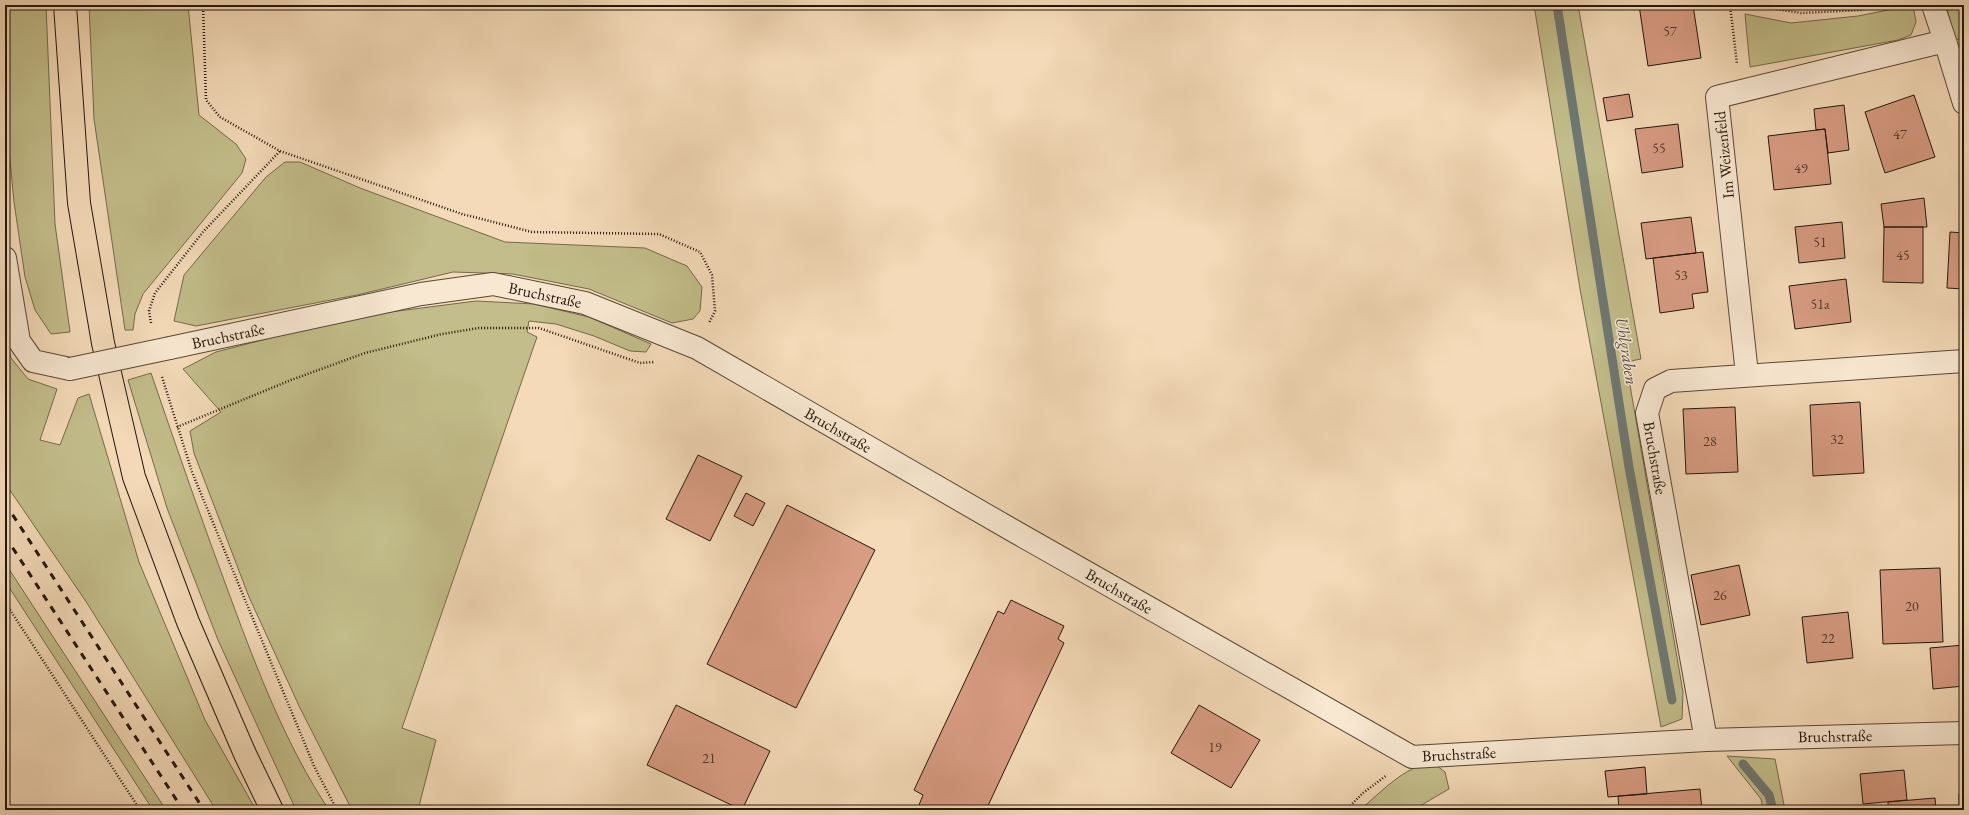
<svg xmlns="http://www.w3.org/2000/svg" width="1969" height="815" viewBox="0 0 1969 815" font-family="'EB Garamond',serif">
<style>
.green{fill:#c2bd8a;stroke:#736a4a}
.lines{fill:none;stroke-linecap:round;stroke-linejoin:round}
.stream{stroke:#6e7873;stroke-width:9}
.building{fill:#d89c83;stroke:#24170b}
.minor-casing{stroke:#584836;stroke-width:24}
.major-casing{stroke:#24170b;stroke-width:24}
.path{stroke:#24170b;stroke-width:2.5;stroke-dasharray:1 2;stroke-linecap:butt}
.minor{stroke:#f8e7d1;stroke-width:22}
.major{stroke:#f4dab8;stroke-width:22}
.rail{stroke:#24170b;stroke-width:3;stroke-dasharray:7 7;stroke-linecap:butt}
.minor-bridge-casing{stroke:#584836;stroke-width:24;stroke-linecap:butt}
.minor-bridge{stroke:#f8e7d1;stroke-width:22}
.labels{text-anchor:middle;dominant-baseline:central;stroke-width:3;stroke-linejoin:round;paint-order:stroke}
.number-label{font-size:14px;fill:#513829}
.street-label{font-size:16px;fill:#24170b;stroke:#f8e7d1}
.water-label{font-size:17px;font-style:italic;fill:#4f4f48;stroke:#f8e7d1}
</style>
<rect width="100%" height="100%" fill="#f4dab8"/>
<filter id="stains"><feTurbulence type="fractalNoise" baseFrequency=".005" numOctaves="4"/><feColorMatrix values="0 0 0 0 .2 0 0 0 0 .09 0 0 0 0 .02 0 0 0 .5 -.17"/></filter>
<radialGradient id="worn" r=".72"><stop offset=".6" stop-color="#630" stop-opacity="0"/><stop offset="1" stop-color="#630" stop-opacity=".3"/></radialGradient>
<path class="green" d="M5,5H46L55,224L70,332L51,334L35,310L25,277L14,202L5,108Z
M89,5H188L199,115L236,144L246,159L242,173L143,294L135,314L133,330H125L94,119Z
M1534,5H1578L1641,359L1626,362L1683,692L1682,719L1661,727L1580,289Z
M1913,5L1916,22L1911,35L1898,40L1750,67L1745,14L1791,23L1858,16Z
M1946,5H1964V38L1955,40Z
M285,162H300L360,188L505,242L645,248L687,266L702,287L700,311L693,319L672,323L589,289L513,274L453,272L357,295L196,326L174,321L184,275L266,177Z
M476,301L534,304L589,317L651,344L646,352L630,351L594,336L556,324L529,321L527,332L537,337L402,728L436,740L418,810H352L300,708L249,597L194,453L190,431L221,412L183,369L216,352L297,331L367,315Z
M5,334L11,358L28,379L57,389L40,440L60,445L78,398L89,394L139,562L205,720L256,810H216L87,603L5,483Z
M151,373C177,449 203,524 231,599C258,672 286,745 329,810H296L218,640L167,508L128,380Z
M5,563L166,810H153L5,581Z
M1727,756L1775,759L1785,810H1763L1761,799Z
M1432,762L1445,772L1449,789L1413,810H1360C1381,792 1404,767 1432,762Z"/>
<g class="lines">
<path class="stream" d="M1557,5L1629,467L1672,700
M1743,764L1769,795L1773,810"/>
</g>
<path class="building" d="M1639,5H1693L1701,58L1648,66Z
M1629,94L1633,117L1607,121L1603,98Z
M1914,95L1935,157L1885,173L1865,112Z
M1844,105L1849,150L1828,153L1825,129L1816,130L1814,109Z
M1678,124L1683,167L1642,173L1635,129Z
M1825,129L1831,184L1774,190L1768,136Z
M1924,198L1927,227H1884L1881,204Z
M1691,217L1696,253L1646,259L1641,223Z
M1842,222L1845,258L1799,263L1795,227Z
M1884,227H1923V283L1883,282Z
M1950,232L1964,233V289L1947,288Z
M1703,252L1708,292L1692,294L1694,308L1660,313L1653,258Z
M1846,279L1851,322L1795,329L1789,286Z
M1860,402L1864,473L1813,476L1810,405Z
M1735,407L1738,472L1686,474L1683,409Z
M698,455L742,476L710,541L666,519Z
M746,493L765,503L753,526L734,516Z
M787,505L875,550L796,708L707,664Z
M1739,565L1750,615L1701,625L1691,575Z
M1940,568L1943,642L1883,644L1880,570Z
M1011,600L1064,626L1058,639L1064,643L986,810H930L919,805L923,795L914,790L998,611L1004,614Z
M1848,612L1853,658L1807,663L1802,617Z
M1964,645V686L1933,689L1930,648Z
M676,705L770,751L742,810L647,765Z
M1199,705L1260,740L1231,788L1171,753Z
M1645,767L1647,794L1608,797L1605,771Z
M1904,770L1907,800L1863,804L1860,774Z
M1700,789L1702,810H1619L1618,796Z
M1959,794H1964V810H1959Z
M1935,798L1936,810H1888V802Z"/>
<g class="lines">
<defs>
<path id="minor" d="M1933,5L1945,41
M5,258L19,341L33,361L70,369
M170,348L421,294L493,284L585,303L697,348L1012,530L1412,757L1706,740L1964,733
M1747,374L1717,97L1945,41L1964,103
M1706,740L1647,413L1655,389L1671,381L1964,361"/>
<path id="major" d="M65,5L79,203L103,343L134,477L188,622L245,754L272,810"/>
</defs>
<use href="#minor" class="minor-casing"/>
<use href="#major" class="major-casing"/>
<path class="path" d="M203,5L206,100L220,117L280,151L462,214L532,232L659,234L700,252L712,275L715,311L709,323
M1730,5L1737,64
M1750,5L1801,13L1861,10L1881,5
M151,323L149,311L155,293L203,232L280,151
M162,377L192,472L314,766L337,810
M177,427L291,380L365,353L442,334L479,328H539L640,363L654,362
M5,602L140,810
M1346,810L1363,793L1387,775"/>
<use href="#minor" class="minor"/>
<use href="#major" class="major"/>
<path class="rail" d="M5,503L204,810
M5,536L183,810"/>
<defs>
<path id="minor-bridge" d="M70,369L170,348"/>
</defs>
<use href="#minor-bridge" class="minor-bridge-casing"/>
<use href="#minor-bridge" class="minor-bridge"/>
</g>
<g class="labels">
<g class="number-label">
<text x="1670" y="31">57</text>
<text x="1900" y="134">47</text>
<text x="1659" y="148">55</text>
<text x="1801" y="168">49</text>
<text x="1820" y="242">51</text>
<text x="1903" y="255">45</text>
<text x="1681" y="275">53</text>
<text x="1820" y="304">51a</text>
<text x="1837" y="439">32</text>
<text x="1710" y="441">28</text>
<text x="1720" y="595">26</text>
<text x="1912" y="606">20</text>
<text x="1828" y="638">22</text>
<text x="1215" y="747">19</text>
<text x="709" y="758">21</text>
</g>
<g class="street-label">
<text transform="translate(1724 155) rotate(-96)">Im Weizenfeld</text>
<text transform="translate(545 295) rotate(12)">Bruchstraße</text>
<text transform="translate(228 336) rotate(-12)">Bruchstraße</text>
<text transform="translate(838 430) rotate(30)">Bruchstraße</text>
<text transform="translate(1655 458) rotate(80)">Bruchstraße</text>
<text transform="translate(1119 591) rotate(30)">Bruchstraße</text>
<text transform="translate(1835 736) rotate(-1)">Bruchstraße</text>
<text transform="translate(1459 754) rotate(-3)">Bruchstraße</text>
</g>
<g class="water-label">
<text transform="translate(1627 351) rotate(81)">Uhlgraben</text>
</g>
</g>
<rect width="1969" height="815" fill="none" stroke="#f4dab8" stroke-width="20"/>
<rect x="6" y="6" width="1957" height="803" fill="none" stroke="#24170b" stroke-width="2"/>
<rect x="10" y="10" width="1949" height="795" fill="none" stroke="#24170b"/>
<rect width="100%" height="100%" filter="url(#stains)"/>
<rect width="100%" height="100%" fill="url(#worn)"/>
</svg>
